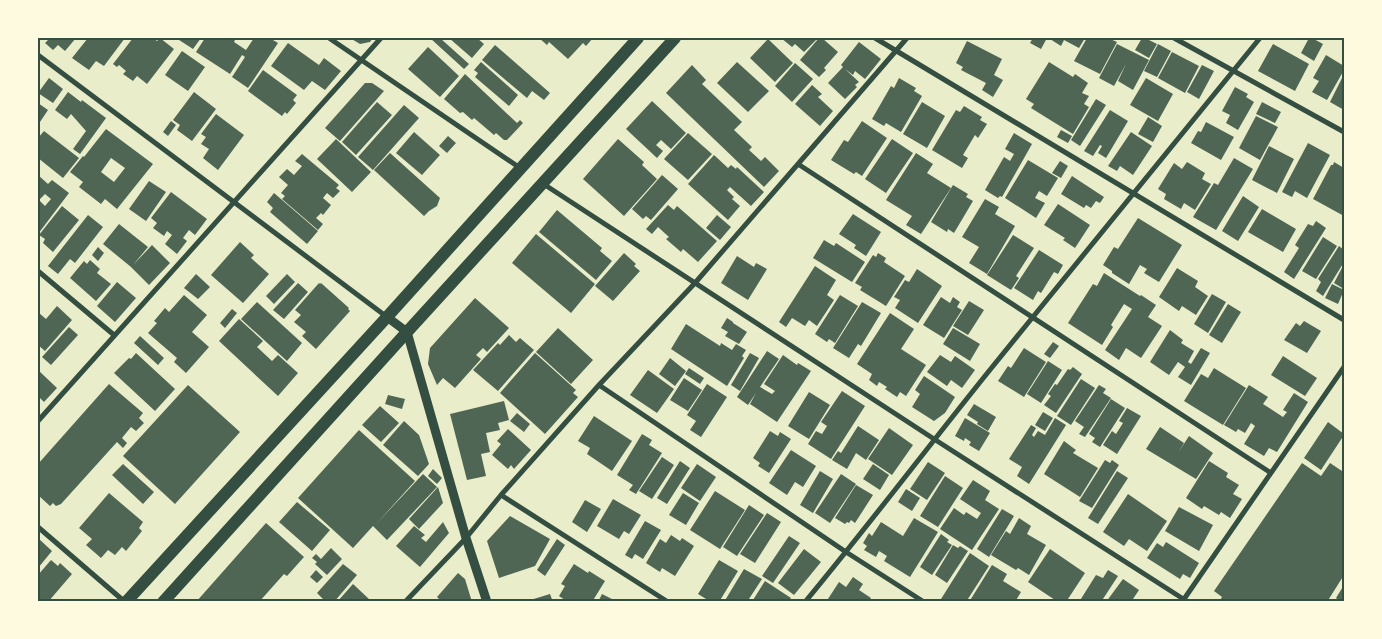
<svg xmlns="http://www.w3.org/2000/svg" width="1382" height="639" viewBox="0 0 1382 639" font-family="'Exo 2',sans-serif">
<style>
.building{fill:#4f6655;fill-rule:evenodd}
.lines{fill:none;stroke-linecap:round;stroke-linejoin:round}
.minor{stroke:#344e41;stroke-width:5}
.tertiary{stroke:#344e41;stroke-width:9}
.primary{stroke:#344e41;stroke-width:12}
.neatline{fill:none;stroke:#344e41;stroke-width:2}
</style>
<rect width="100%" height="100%" fill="#e9edc9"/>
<path class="building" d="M50,38H76L65,51L58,45L53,50L45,43Z
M88,38H125L104,66L96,61L89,70L72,58Z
M133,38H153L157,41L160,38L174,49L147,84L137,76L133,81L123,74L126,71L119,65L117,67L113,64Z
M176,38H201L193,49Z
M205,38H236L234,42L246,50L254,38H275L273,40L278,43L248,88L232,77L245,57L242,55L230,74L196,52Z
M350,38H373L370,42L360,44Z
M430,38H440L469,64L464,69Z
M449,38H477L484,44L472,58Z
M539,38H593L586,46L583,43L568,59L549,42L547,45Z
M781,38H818L804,52L795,44L792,47Z
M819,38H822L838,52L824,68L826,70L819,77L800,60Z
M1033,38H1047L1041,49L1030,43Z
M1051,38H1085L1079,48L1064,40L1061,46L1050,39Z
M1087,38H1108L1117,42L1100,74L1074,61Z
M1142,38H1145L1157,44L1149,58L1135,50Z
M1309,38H1312L1323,44L1314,61L1301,53Z
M768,39L793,63L775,82L750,58Z
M967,41L1002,59L994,75L1003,80L993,97L982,90L986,83L961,70L963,67L956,63Z
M859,42L881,59L865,79L855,71L853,75L845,69L859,82L855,85L857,87L845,99L828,83L843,67L841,65Z
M288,43L319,65L324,58L341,71L325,90L312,81L304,90L271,66Z
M1117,44L1149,60L1133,90L1118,81L1126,64L1114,86L1099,78Z
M1158,44L1171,51L1157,77L1144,71Z
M1273,44L1309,64L1295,91L1258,71Z
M495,45L550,93L544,100L532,91L527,98L482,60Z
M428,47L459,76L440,97L408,69Z
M182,51L205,67L188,91L165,75Z
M1172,52L1199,66L1185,93L1158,78Z
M1326,55L1344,66V70L1327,100L1312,92L1319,81L1313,78Z
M481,62L518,95L509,106L475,77L478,73L474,70Z
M737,62L769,91L748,112L717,83Z
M1049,62L1073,77L1075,74L1088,83L1082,93L1089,96L1084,104L1089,107L1073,134L1047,118L1057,103L1047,118L1031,108L1034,104L1026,99Z
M795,63L813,79L792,102L775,86Z
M692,65L706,80L702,84L742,122L734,130L752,147L749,150L761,161L765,157L779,171L764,187L666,93Z
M1202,65L1214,71L1199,99L1187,92Z
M263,70L297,95L293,100L296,103L287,114L285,112L282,116L248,91Z
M465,74L517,123L520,120L523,123L507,140H504L496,133L494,135L474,118L472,120L463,112L460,113L444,99Z
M1344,74V110L1330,102Z
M49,78L63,89L53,103L38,93Z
M899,78L916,88L914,91L922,96L901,132L886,123L884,126L872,119L891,86L894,88Z
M1146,78L1173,94L1158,121L1130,105Z
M365,83H372L384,91L340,141L325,128Z
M812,85L822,94L818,97L833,111L820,126L795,104Z
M1235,87L1248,94L1246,97L1254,102L1238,130L1226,123L1230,115L1222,111Z
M68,92L81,102L82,100L106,118L80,154L73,149L86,131L71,114L67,119L55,110Z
M194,92L216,109L192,141L177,130L180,125L173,120Z
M1096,99L1106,105L1080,146L1071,140Z
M652,101L686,133L671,149L661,140L656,145L663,151L657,158L626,129Z
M377,102L392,115L356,155L342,142Z
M922,102L945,116L927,148L903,134Z
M1262,102L1281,112L1275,123L1256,114Z
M38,103L48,110L38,125Z
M404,105L419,118L373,170L358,157Z
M964,106L982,117L980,120L987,124L978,138L975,135L963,155L968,158L962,168L932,150L956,110L960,112Z
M1110,110L1128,121L1106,158L1098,153L1102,146L1100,145L1093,156L1084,151Z
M216,114L244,135L218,170L203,158L209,149L201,144L206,137L201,134Z
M1256,116L1278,127L1260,160L1239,148Z
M1148,117L1162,126L1153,142L1138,134Z
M171,121L176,125L168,136L163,132Z
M862,121L887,138L862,176L856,172L854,174L831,160L844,140L848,142Z
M1206,122L1234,137L1221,160L1191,143L1198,131L1201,132Z
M106,129L153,164L117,209L105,199L101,204L79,187L83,182L70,172L83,156L84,157ZM111,158L125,168L114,182L101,172Z
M1061,130L1072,136L1068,143L1057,137Z
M44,131L79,158L63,178L38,158V138Z
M414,132L440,155L422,175L396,153Z
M1131,132L1152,146L1133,175L1120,166L1117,171L1108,166Z
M688,133L712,154L688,180L664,159Z
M1014,133L1032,144L1023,160L1018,157L1023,160L1002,197L1000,196L998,198L985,190L1004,157L1010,161L1014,154L1005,149Z
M448,136L456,143L447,153L439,146Z
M336,139L371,172L352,192L317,159Z
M618,139L644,162L642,165L657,179L624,216L583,179Z
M892,139L913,153L886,193L865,179Z
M1308,143L1330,155L1307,198L1295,191L1292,197L1282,192Z
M1269,146L1294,159L1277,193L1252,180Z
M390,153L440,198L437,206L429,211L424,216L374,170Z
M916,153L933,164L927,173L951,188L921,234L906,225L912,216L886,200Z
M302,154L339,185L336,188L340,191L333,198L327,193L323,198L331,205L323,215L321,213L316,218L323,224L318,230L282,199L285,196L281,193L288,185L279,177L287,169L294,175L302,166L295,161Z
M714,155L728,168L731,165L736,169L737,167L764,192L751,206L730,187L727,190L734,197L732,199L740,206L728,220L688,184Z
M1234,158L1253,169L1216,230L1193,217L1214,183L1218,185Z
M1028,160L1058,178L1047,196L1039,191L1035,198L1045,203L1036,218L1005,198Z
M1060,161L1068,166L1061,178L1052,173Z
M1187,162L1205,173L1202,179L1211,184L1195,210L1184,203L1181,209L1164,199L1166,194L1158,189L1174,163L1182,169Z
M1334,162L1344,168L1342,172L1344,174V216L1313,199L1331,165H1333Z
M38,175L48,184L52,180L69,193L38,234ZM45,194L51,199L45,206L39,200Z
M662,175L678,189L651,220L646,216L643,219L632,209Z
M1072,176L1104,197L1100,203L1096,201L1091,208L1086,205L1084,208L1061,194Z
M149,181L166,192L146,221L129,209Z
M953,185L968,194L966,197L973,201L954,233L948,229L947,232L931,222Z
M171,192L207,219L195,235L189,230L183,238L187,241L177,254L165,244L172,235L167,231L164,236L153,228L157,223L151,218Z
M274,193L318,231L307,244L270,212L273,208L267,202Z
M1243,196L1259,207L1238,241L1222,231Z
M985,199L999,207L995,214L1015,226L987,274L969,263L979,247L962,237Z
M1058,204L1090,225L1075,248L1063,240L1065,238L1044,225Z
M668,205L674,210L677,206L717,241L698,262L683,249L681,252L666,239L669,237L658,227L652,234L646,229Z
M62,206L79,220L53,252L43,243L45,239L39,235Z
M1262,209L1296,229L1283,252L1248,232Z
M557,210L602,248L600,251L612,261L596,280L539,232Z
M853,214L881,232L866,256L854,248L856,245L839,234Z
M88,215L103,227L75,263L70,259L58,274L48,266Z
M717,215L731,227L720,240L706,228Z
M1138,218L1182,245L1159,282L1144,273L1147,269L1140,265L1129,284L1112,273V271L1103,265L1114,247L1118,249Z
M1316,221L1326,228L1294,279L1284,272L1299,248L1295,245L1308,224L1313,226Z
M119,224L148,247L133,265L152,245L170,263L149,285L131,267L103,244Z
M536,234L595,284L571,313L512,263Z
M1013,235L1034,248L1016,276L1019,278L1011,290L987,275Z
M1323,237L1337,246L1316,279L1302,271Z
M824,240L834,246L836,243L865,262L852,282L813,258Z
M240,242L254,255L251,258L269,274L243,303L211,275Z
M1339,246L1344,250V262L1323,296L1316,291L1321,282L1318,279Z
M98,247L104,253L98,261L92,255Z
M1039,250L1063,265L1058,274L1054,272L1041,293L1038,291L1033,300L1014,288Z
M624,253L636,264L634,266L640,271L613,301L595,286Z
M878,253L886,258L884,262L905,276L886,306L860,290L862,287L855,283L873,255L876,257Z
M737,256L754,267L756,263L767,269L748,300L721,283Z
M90,260L100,269L97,273L111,284L96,301L70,278L84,261L87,264Z
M1344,264V289L1334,283Z
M815,266L836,280L827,295L834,300L817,326L809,320L805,326L792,318L786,327L779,322Z
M1177,268L1198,281L1195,287L1208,296L1196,315L1182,306L1179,311L1159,297Z
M917,269L942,286L918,323L895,308L900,300L894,297L905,280L909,282Z
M1104,273L1140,296L1141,295L1156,305L1148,317L1162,326L1141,358L1126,348L1119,360L1105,350L1132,309L1124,304L1111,325L1113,327L1102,345L1068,323L1093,284L1097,286Z
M196,274L210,287L198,299L184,288Z
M287,274L295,282L274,304L266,296Z
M117,282L136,298L115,322L97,306Z
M298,283L308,292L284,319L273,310Z
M319,283L320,284L321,283L349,308L348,309L350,311L316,349L302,336L306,332L294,322L301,315L295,310Z
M1332,284L1344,290L1338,304L1325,298Z
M1212,294L1226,302L1208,333L1194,324Z
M184,295L207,315L192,332L209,347L186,373L174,362L177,358L148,333L157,323L154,321L165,308L169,312Z
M840,295L858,306L835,343L829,339L827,342L815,334Z
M941,297L950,303L953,297L960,302L957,307L962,310L944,338L923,325Z
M475,298L509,328L487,352L483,348L476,355L481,359L455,388L443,378L437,385L428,364L430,348Z
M969,301L984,310L968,335L953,326Z
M257,302L302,343L287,361L241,319Z
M862,302L881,313L861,346L858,344L849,358L833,348Z
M1228,304L1241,312L1222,343L1209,335Z
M57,306L72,320L45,351L38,345V314L39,313L46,319Z
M232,309L237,313L225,328L220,323Z
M890,313L914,329L901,349L926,365L906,396L900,392L897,397L885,389L887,387L879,382L877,386L869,380L872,374L857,364Z
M727,318L733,322V323L747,332L739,344L725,336L728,332L721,328Z
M239,319L263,341L257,347L272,361L278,355L298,373L278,396L219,341Z
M1304,321L1321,331L1307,353L1284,340L1296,323L1300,326Z
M686,324L720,346L721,343L732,350L736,344L746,350L742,356L744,358L727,386L671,349Z
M69,327L78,335L51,365L42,357Z
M558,328L593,360L571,384L536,352Z
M953,328L980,344L970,361L943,344Z
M1170,330L1183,340L1181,343L1194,351L1188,362L1191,364L1201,348L1210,353L1191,385L1178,377L1185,367L1178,362L1169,375L1150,362Z
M509,335L516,342L520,338L534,350L498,391L473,370L498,343L500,345Z
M140,336L164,358L158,365L134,343Z
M1053,342L1059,346L1050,358L1044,354Z
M1024,348L1046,362L1024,397L998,381L1008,366L1011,368Z
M767,351L779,359L760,387L772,394L775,391L764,384L783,355L797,365L798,363L811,371L777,422L750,404L756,393L748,405L737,397Z
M136,353L175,389L155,411L114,373L129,358L131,359Z
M535,353L576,390L573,393L578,397L545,434L500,393Z
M750,353L759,358L740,391L731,385Z
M940,355L951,362L955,356L975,370L962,388L951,380L947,386L927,372Z
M1283,356L1317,378L1305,396L1271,375Z
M670,358L686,371L675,386L659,374Z
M1048,361L1062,370L1041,403L1027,394Z
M1073,367L1082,374L1056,413L1044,405L1051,396L1048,394L1055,384L1057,385L1068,369L1070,370Z
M689,368L704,378L700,384L685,374Z
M1214,368L1246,388L1223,425L1184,401L1201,374L1208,378Z
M38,370L57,388L44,402L38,396Z
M648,370L674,389L657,413L630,395Z
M924,376L955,397L945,413L934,421L912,407L920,394L915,390Z
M684,378L702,390L688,411L670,400Z
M1081,379L1095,388L1071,425L1057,416Z
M109,384L143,413L139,418L144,423L136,431L131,427L122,438L127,443L123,448L117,442L61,504L56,506L53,503L50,506L38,495V464Z
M707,384L727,397L701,437L690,430L696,421L687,415Z
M188,385L240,432L175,504L123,456Z
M1099,385L1106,389L1103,393L1111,398L1085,437L1079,434L1084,427L1075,421Z
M1249,385L1268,397L1263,404L1283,417L1287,412L1283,410L1294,393L1308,402L1277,452L1269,448L1264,456L1244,444L1255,426L1251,423L1245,433L1238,429L1236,432L1224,425Z
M842,391L865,406L831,459L808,444L816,431L822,434L827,426L821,422Z
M809,392L830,405L809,439L788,426Z
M388,395L405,399L402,409L385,404Z
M1111,399L1125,408L1100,447L1092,442L1095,438L1089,434Z
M504,401L509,420L498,423L500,430L486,433L490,452L481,454L486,476L467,480L450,414Z
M974,404L996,417L988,431L977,424L978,422L967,415Z
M380,406L399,423L381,442L362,425Z
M1127,408L1141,416L1117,454L1103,445L1112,431L1116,434L1123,423L1119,421Z
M1043,412L1053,418L1045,431L1035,425Z
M517,413L530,424L524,432L510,421Z
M594,416L632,441L612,471L587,454L590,448L578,441Z
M965,418L990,433L979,451L969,445L971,442L965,438L964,441L955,436Z
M1055,418L1066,425L1029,484L1017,476L1022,467L1009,459L1031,425L1036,428L1032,435L1034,437L1038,431L1045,435Z
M404,421L419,435L429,464L418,476L383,445Z
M1328,422L1344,434V435L1321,470L1304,458Z
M858,426L879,440L866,460L856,453L847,469L832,460L838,451L841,453Z
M1160,427L1184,443L1178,453L1189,436L1213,453L1196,479L1146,449Z
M889,428L913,445L892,475L868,459Z
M508,429L531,450L514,469L511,465L508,469L492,455L501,444L497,441Z
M359,430L415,481L377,523L423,474L437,487L387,540L373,526L353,548L298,498Z
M770,431L778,436L780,432L791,439L769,473L758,466L760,463L753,458Z
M642,434L652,440L649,445L662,453L636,494L629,490L633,485L617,475Z
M1064,441L1076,450L1073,453L1098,468L1080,497L1044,474Z
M791,450L816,466L803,487L795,482L787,495L769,483Z
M662,457L674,465L652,499L639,491Z
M1105,460L1110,463L1112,460L1119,465L1092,508L1079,501Z
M680,461L690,468L667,504L657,498Z
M1209,461L1228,473L1226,477L1239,485L1233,494L1242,499L1230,518L1221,512L1219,515L1204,506L1202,509L1186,498Z
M928,462L945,473L927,500L910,489Z
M1302,463L1321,476L1330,463L1342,471L1344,467V575L1327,602H1219L1222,597L1214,591Z
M123,464L154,492L143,504L112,475Z
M697,464L716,477L700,501L681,488Z
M873,464L889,475L880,490L863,479Z
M433,469L442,478L437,484L428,476Z
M820,471L833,479L813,513L800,505Z
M1117,471L1128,478L1098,524L1088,518Z
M841,474L856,484L830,523L815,513Z
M945,476L963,488L938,527L920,516Z
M973,480L990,491L985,500L999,509L972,550L940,529L954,508L964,515L966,512L977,519L981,513L960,499Z
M856,485L873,495L855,523L851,520L849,523L847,522L845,524L835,518Z
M438,487L443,503L419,529L409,519Z
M906,489L920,498L912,511L898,502Z
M715,491L745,510L720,549L690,530Z
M109,493L143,522L139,528L142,531L126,551L122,547L115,555L108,550L101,558L86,545L92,539L79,528Z
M683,493L699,503L686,525L669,515Z
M1128,494L1167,521L1147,551L1129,539L1124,546L1103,532Z
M613,499L641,515L629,534L624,531L619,539L597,526Z
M585,500L601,509L587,532L572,522Z
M297,502L330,530L312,551L279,522Z
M749,505L764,515L737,556L723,547Z
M1179,507L1213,525L1199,551L1165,531Z
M1002,509L1014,516L989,557L977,549Z
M767,513L781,522L755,563L740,554Z
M510,516L550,539L535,566L499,578L487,541Z
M914,518L938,532L910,577L884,561L887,556L879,551L876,557L864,550L867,546L863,543L869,533L872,536L881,522L903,536Z
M1019,518L1031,526L1027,534L1046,545L1029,575L1018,568L1016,570L991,555L1006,531L1010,534Z
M645,521L661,530L643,559L635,554L632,559L625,555Z
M443,522L449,533L420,567L396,546L414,526L425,535L421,538L426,542Z
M266,523L304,557L287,576L284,574L259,602H196Z
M941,534L949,540L947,542L952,545L932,575L920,567Z
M671,535L680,541L682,538L694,546L675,576L662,568L660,572L646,563L660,539L666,543Z
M789,536L800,543L773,583L762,576Z
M39,539L52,551L38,568V540Z
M557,539L565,545L545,576L537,570Z
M1166,542L1199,563L1190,578L1183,574L1180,579L1147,558L1157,543L1163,547Z
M953,545L958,548L960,546L968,551L947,583L935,575Z
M331,548L342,559L327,575L315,564L317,562L312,558L316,554L321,559Z
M804,549L821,562L794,595L778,583Z
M1050,549L1085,573L1066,602H1058L1028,582Z
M970,553L989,566L966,602H945L941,599Z
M51,560L58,566L60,563L72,574L48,602H38V575Z
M719,560L738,571L719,602H711L698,594Z
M343,564L357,575L334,602H326L317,593Z
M574,564L588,573L589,571L605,581L592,602H568L559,596L565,586L561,584Z
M992,565L1007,574L1003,581L1021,592L1015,602H969Z
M744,569L762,579L747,602H724Z
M316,570L323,577L317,583L310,577Z
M1108,570L1118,576L1101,602H1079L1096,575L1103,578Z
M458,573L465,579L472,602H442L437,597Z
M853,577L863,584L859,590L871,598L868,602H826L839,582L846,587Z
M1123,579L1139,590L1131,602H1106Z
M765,581L791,598L788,602H755L753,600Z
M353,584L369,599L366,602H337Z
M1344,585V599L1343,602H1341L1336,598Z
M550,594L553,602H527V601Z
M602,594L612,599L610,602H598Z"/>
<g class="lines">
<path class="minor" d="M329,38L520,168
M875,38L1344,320
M1174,38L1344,132
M38,55L387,317
M798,164L1271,473
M542,183L934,439L1188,602
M38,271L114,335
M599,385L846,552L924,602
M38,421L381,38
M501,495L668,602
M38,527L125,602
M405,602L466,538L501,495L599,385L695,283L907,38
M805,602C868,526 927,448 989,371C1079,260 1170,150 1260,38
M1182,602L1344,367"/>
<path class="tertiary" d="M387,317L407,332L466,538L487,602"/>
<path class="primary" d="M126,602L387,317L638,38
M163,602L407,332L675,38"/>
</g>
<rect width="1382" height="639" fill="none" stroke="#fefae0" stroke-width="78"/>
<rect x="39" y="39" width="1304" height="561" class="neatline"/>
</svg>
